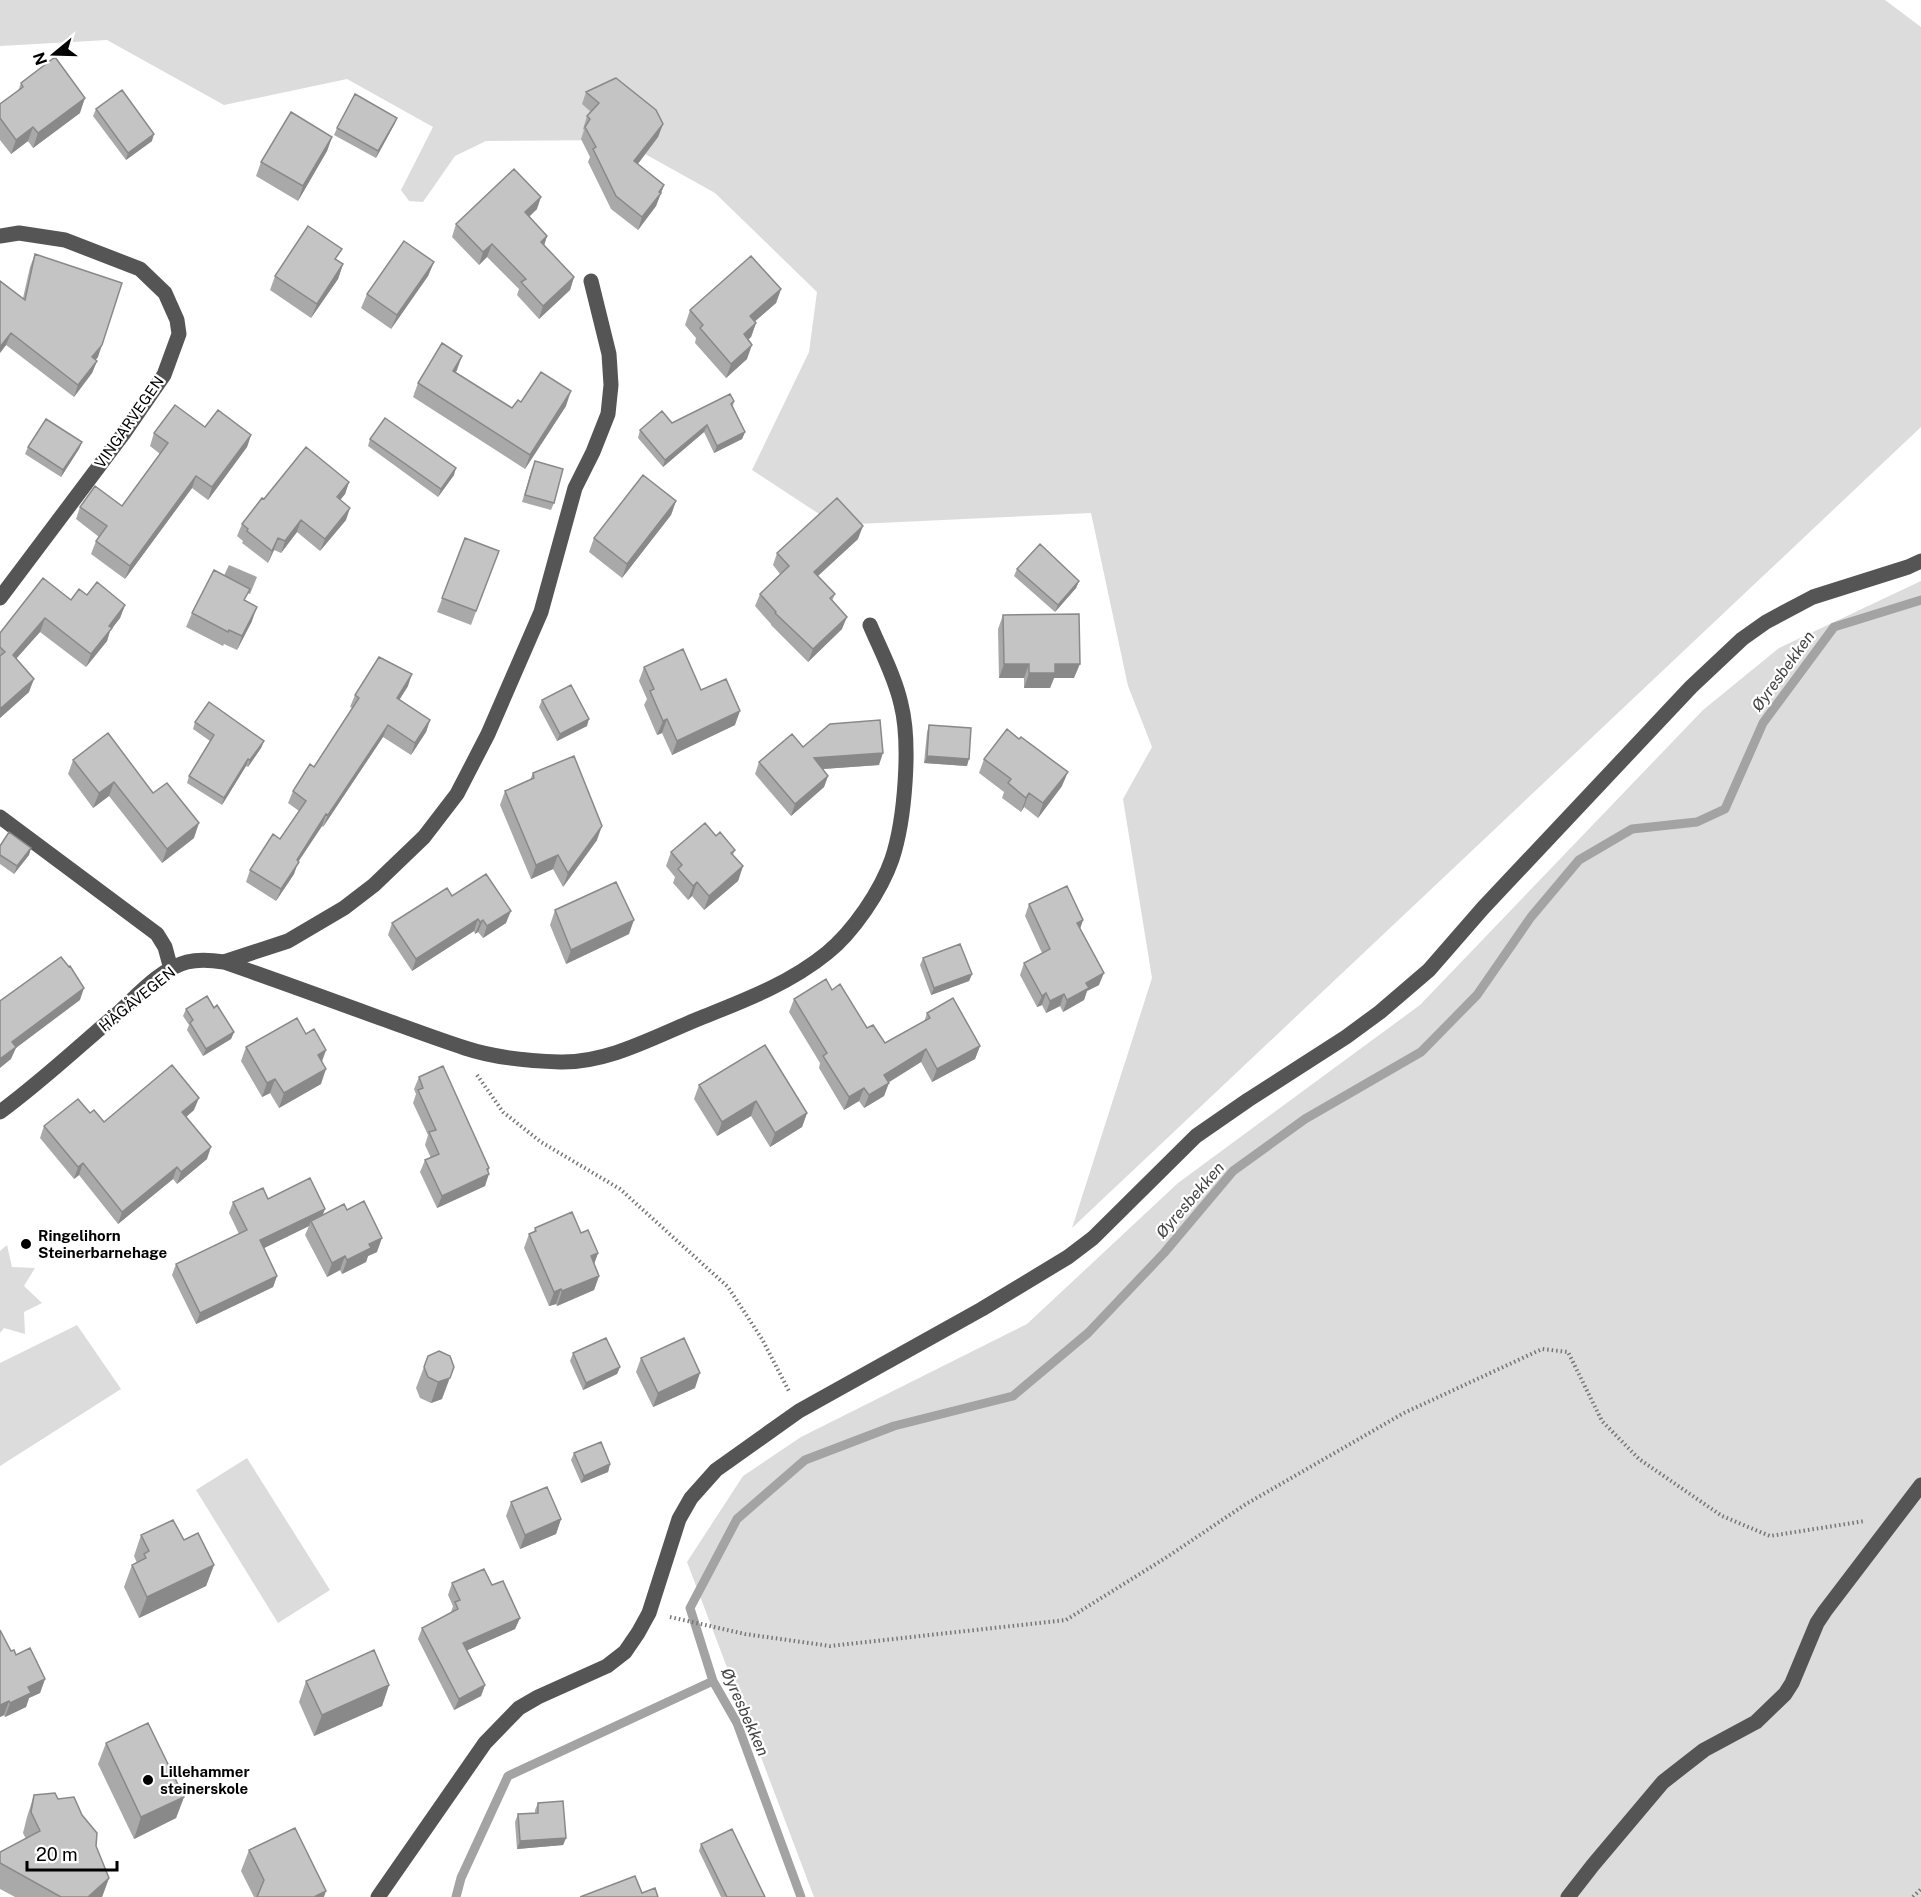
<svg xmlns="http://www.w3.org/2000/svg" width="1921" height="1897" viewBox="0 0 1921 1897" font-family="'Public Sans',sans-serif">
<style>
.green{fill:#dcdcdc}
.water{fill:#a3a3a3}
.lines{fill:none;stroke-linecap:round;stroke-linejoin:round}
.stream{stroke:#a3a3a3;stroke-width:9}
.path{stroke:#777;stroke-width:4;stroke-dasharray:1.5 3;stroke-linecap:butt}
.minor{stroke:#555;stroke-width:15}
.wall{fill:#a9a9a9}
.shaded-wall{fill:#898989}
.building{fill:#c4c4c4;stroke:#898989;stroke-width:1.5}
.poi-dot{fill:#000;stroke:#fff;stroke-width:2}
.labels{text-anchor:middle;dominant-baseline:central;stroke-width:4.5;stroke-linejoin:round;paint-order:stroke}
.street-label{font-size:15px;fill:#000;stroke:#fff}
.poi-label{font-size:15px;font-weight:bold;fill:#000;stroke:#fff;text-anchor:start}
.water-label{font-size:16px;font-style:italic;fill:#444;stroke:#fff}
</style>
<rect width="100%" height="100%" fill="#fff"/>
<path class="green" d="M0,0H1885L1921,27V427L1072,1228L1152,978L1123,799L1152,747L1128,686L1091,513L836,525L752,470L809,352L817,292L715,193L620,140L486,141L455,156L423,202L409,201L401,190L433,127L347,79L224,105L107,40L0,46Z
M1921,581V1897H814L687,1562L743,1476L801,1437L1027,1324L1178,1183L1420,1005L1703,710L1779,648Z
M7,1245L12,1267L35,1268L24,1286L42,1303L24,1312L25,1334L4,1328L0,1333V1251Z
M77,1325L121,1389L0,1466V1363Z
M247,1458L330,1590L278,1623L196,1490Z"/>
<path class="water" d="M229,565L257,577L250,594L221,582Z"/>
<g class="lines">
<path class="stream" d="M456,1897L461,1878L508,1776L713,1681
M801,1897L737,1723L713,1681L690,1608L737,1519L805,1460L894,1426L1013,1396L1088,1333L1164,1253L1233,1171L1305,1119L1421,1052L1477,995L1531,917L1579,860L1632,829L1697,822L1725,809L1763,723L1834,627L1921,600"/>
<path class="path" d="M477,1075L503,1112L541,1142L620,1189L728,1287L762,1339L790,1393
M670,1617L745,1634L830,1646L1066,1620L1167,1557L1246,1504L1404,1413L1542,1349L1568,1352L1602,1421L1639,1459L1722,1516L1770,1536L1865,1521
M1913,1897L1921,1889"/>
<path class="minor" d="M0,236L19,233L65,240L140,269L165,293L177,320L179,334L164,375L124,433L0,598
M0,817L157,934L165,947L171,969
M224,962L288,941L344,908L374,885L424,837L457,794L488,734L541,612L575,488L593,452L608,414L611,385L609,354L591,281
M0,1112C41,1082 78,1047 117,1014C137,996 160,969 187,962C199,959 211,960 224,962C276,980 328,999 380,1018C408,1028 437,1039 465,1048C495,1058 528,1061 560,1062C608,1063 654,1037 698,1019C743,1001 789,984 827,953C853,932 881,891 892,859C905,820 911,743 901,704C895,677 881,651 870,625
M378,1897L485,1743L519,1708L538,1697L607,1666L625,1652L638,1633L649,1613L679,1519L691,1498L716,1470L799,1411L982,1309L1068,1257L1093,1238L1196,1136L1248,1100L1346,1037L1380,1012L1429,970L1483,908L1691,687L1742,639L1766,622L1813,597L1908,567L1921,561
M1568,1897L1593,1865L1663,1782L1704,1750L1756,1722L1785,1694L1792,1683L1817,1623L1825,1611L1921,1485"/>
</g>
<path class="wall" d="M21,83L80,113L33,148L28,141L11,154L0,140V104L18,91Z
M586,92L663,124L658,137L638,164L664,185L656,206L638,230L611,209L588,162L590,157L581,139L584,130L583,129L587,116L591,112L582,104Z
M96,109L152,141L126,160L93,116Z
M397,118L394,125L376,158L334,135L337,128Z
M332,137L327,151L298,201L256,176L261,162Z
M537,209L529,217L547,236L544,245L574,277L570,290L539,319L517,295L519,289L487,257L479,265L452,237L456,224Z
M35,254L98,357L95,360L97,361L92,373L74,397L6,345L0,353L23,298L30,267Z
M338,261L343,264L338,279L311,318L270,290L275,276Z
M434,262L428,276L391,329L361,308L367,294Z
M781,289L776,303L755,321L756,323L751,337L748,340L747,359L726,378L695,343L696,338L685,325L690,310Z
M457,370L456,372L512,408L521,402L566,406L525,469L413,397L418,383Z
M734,401L733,406L745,432L742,439L714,453L704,432L663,467L638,438L640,430L672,423Z
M205,427L251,435L247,447L208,500L192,488L125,579L91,554L96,541L99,537L76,519L80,507L122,506L160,454L150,446L154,433Z
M370,439L454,475L438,497L368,446Z
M82,442L79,449L61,477L25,454L28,447Z
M532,468L554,503L551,510L522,502Z
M349,482L345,494L340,500L346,520L320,551L297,532L281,553L274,550L268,563L242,543L243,541L237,536L242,524L264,499Z
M676,501L671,515L622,578L589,552L594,538Z
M465,538L499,551L471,625L437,612Z
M858,539L818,576L835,594L832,601L842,629L808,662L771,625V624L755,606L760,594L780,574L773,565L777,553Z
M1017,569L1079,581L1076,588L1055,612L1014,576Z
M71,600L125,605L120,618L110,631L107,641L86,667L40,632L16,658L29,692L0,718V633Z
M192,613L252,621L237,650L224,644L223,646L186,627Z
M1003,615L1074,678H1054L1050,688H1024V678H999L998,629Z
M644,667L701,690L735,725L672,755L662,733L657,735L644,705L647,699L639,681Z
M408,686L399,700L430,720L426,732L411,755L383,737L323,827L322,826L298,862L294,874L276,901L246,882L250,870L280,839L299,811L288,803L293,791L314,767L352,708L350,707L355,695Z
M542,700L587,726L557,741L539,707Z
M195,722L264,741L261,748L248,767L246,766L222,805L187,783L189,776L210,741L193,729Z
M929,725L967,766L924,763L927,732Z
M803,747L879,765L822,769L828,776L824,787L791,816L755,774L759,762Z
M984,759L1062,786L1038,818L1024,807L1021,812L1002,798L1004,792L979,773Z
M73,760L153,793L194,838L162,863L109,796L93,808L68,774Z
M533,773L597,840L563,887L553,869L531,879L500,805L505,791L530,780Z
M716,836L735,850L733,855L743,866L738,881L704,910L692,896L688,900L673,883L675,877L666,866L671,852Z
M0,846L31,848L29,855L14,874L0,864Z
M452,896L506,923L483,938L478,932L475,934L474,931L412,971L388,935L392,923Z
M1029,904L1083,920L1080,928L1099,985L1087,991L1084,1000L1063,1012L1060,1006L1046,1013L1042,1005L1037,1007L1020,975L1024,963L1042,953L1025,916Z
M555,910L629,934L566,964L550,925Z
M923,958L972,974L969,981L931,995L920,965Z
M832,990L867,1028L885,1043L924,1022L927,1013L980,1046L975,1059L932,1082L921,1062L888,1083L884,1096L864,1108L859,1101L844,1110L819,1068L820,1063L789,1012L794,999Z
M186,1009L234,1032L231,1039L203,1056L187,1030L189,1025L183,1016Z
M306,1034L326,1050L322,1062L321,1084L279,1108L270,1093L262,1097L241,1061L246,1047Z
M419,1077L489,1168L485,1186L437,1208L420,1172L425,1160L431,1158L425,1145L428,1135L413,1103L416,1094L414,1089Z
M699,1085L807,1113L802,1127L770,1147L751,1116L717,1136L694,1099Z
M194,1110L186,1117L207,1159L177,1184L173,1179L118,1224L79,1175L74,1179L40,1138L44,1126L90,1113L104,1122Z
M268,1199L325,1209L322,1215L347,1210L377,1252L368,1256L366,1262L342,1274L340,1270L327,1277L305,1235L309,1226L264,1248L277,1276L273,1287L196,1324L172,1275L176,1264L239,1234L229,1213L233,1202Z
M535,1228L581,1233L598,1253L594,1264L599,1276L594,1290L557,1306L556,1304L549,1306L524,1248L529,1234L534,1232Z
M439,1351L442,1399L431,1403L420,1398L416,1388L424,1367Z
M573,1353L620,1367L617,1374L583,1390L570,1361Z
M641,1358L695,1388L653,1407L636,1372Z
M574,1453L610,1464L608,1472L581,1483L571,1460Z
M511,1502L561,1519L556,1534L520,1549L506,1516Z
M141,1535L214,1565L206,1586L139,1618L124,1587L132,1565L137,1563L134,1556Z
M452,1583L492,1585L520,1618L515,1629L467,1650L485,1685L481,1696L454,1710L418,1639L422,1628L451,1612L453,1606L448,1595Z
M0,1630L11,1651L45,1679L40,1693L29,1698L26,1707L5,1717L4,1715L0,1717Z
M306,1681L389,1685L382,1706L314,1736L299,1702Z
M106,1743L184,1797L176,1818L134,1839L98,1764Z
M34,1795L58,1799L96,1846L109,1878L102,1897H15L0,1889V1852L26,1839L23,1833L27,1817Z
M538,1803L566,1838L563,1845L517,1849L515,1822L518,1814L535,1813V1810Z
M701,1844L765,1897H721L699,1851Z
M249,1850L324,1897H254L241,1871Z"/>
<path class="shaded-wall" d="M85,98L80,113L33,148L38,133Z
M397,118L394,125L376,158L378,151Z
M663,124L658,137L630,174L634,161Z
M33,127L28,141L11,154L16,140Z
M154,134L152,141L126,160L128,153Z
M332,137L327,151L298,201L303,186Z
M664,185L656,206L638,230L642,217Z
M541,197L537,209L520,225L525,212Z
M547,236L543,249L541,242Z
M492,244L487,257L479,265L483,252Z
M434,262L428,276L391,329L397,315Z
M343,264L338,279L311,318L317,304Z
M574,277L570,290L539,319L543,306Z
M781,289L776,303L745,330L750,316Z
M756,323L751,337L738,349L744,334Z
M11,333L6,345L0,353V347Z
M102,345L98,357L88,370L92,357Z
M752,345L747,359L726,378L731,364Z
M462,356L457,370L448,385L453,371Z
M97,361L92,373L74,397L78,385Z
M571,391L566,406L525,469L530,455Z
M707,425L704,432L663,467L665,460Z
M745,432L742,439L714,453L717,446Z
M251,435L247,447L208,500L212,487Z
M82,442L79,449L61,477L63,470Z
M456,468L454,475L438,497L441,489Z
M196,476L192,488L125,579L130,566Z
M349,482L345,494L333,509L337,497Z
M676,501L671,515L622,578L627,564Z
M350,508L346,520L320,551L325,539Z
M301,520L297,532L281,553L285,541Z
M863,526L858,539L809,584L814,572Z
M278,538L274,550L268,563L272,551Z
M1079,581L1076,588L1055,612L1058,605Z
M125,605L120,618L110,631L107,641L86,667L91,654L109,626Z
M257,607L252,621L237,650L242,636Z
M847,617L842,629L808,662L813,649Z
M45,618L40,632L8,668L13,655Z
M1004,664H1029L1024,678H999Z
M1055,664H1080L1074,678H1054L1050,688H1024L1029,673Z
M412,674L408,686L393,710L397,698Z
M34,679L29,692L0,718V709Z
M740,711L735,725L672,755L677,741Z
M589,719L587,726L557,741L560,734Z
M667,719L662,733L657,735L663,721Z
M430,720L426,732L411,755L415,743Z
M388,725L383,737L323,827L328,815Z
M264,741L261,748L248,767L250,760Z
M883,753L879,765L809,770L814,758Z
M927,756L969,759L967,766L924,763Z
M248,759L246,766L222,805L224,798Z
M1068,772L1062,786L1038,818L1043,803Z
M828,776L824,787L791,816L795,804Z
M114,782L109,796L93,808L99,793Z
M1029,793L1024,807L1021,812L1026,798Z
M326,814L322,826L298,862L294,874L276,901L281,889L297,860Z
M199,823L194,838L162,863L167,849Z
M602,826L597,840L563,887L568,873Z
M31,848L29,855L14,874L17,866Z
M558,855L553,869L531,879L536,865Z
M743,866L738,881L704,910L709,896Z
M697,882L692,896L688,900L693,886Z
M511,911L506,923L483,938L487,926Z
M478,919L474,931L412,971L416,959Z
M483,920L478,932L475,934L480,922Z
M634,920L629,934L566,964L571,950Z
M1083,920L1079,932L1077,923Z
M1104,973L1099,985L1087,991L1084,1000L1063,1012L1067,1000L1086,983Z
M972,974L969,981L931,995L934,988Z
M84,988L80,1000L16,1048L11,1059L0,1068V1059L12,1042Z
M1046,993L1042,1005L1037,1007L1042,996Z
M1064,994L1060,1006L1046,1013L1050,1001Z
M234,1032L231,1039L203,1056L206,1049Z
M980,1046L975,1059L932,1082L937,1069Z
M926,1049L921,1062L879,1088L884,1075Z
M326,1050L320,1065L318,1055Z
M326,1069L321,1084L279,1108L284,1093Z
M275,1079L270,1093L262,1097L267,1083Z
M889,1083L884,1096L864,1108L869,1095Z
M864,1088L859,1101L844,1110L849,1097Z
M199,1098L194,1110L178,1124L182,1112Z
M756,1101L751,1116L717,1136L722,1122Z
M807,1113L802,1127L770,1147L775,1133Z
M211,1147L207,1159L177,1184L181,1172Z
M83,1163L79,1175L74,1179L78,1167Z
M177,1167L173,1179L118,1224L122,1212Z
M489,1168L486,1176L489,1174L485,1186L437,1208L442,1196Z
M325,1209L321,1220L311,1221L309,1226L256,1252L260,1240Z
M382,1238L377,1252L368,1256L366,1262L342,1274L347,1260L369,1244Z
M598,1253L593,1267L591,1256Z
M345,1256L340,1270L327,1277L332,1263Z
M277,1276L273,1287L196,1324L200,1313Z
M599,1276L594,1290L557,1306L562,1291Z
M561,1289L556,1304L549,1306L554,1292Z
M454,1367L442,1399L431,1403L438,1382Z
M620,1367L617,1374L583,1390L586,1383Z
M700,1373L695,1388L653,1407L658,1393Z
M610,1464L608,1472L581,1483L584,1476Z
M561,1519L556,1534L520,1549L525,1535Z
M214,1565L206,1586L139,1618L147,1597Z
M520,1618L515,1629L459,1654L463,1643Z
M45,1679L40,1693L29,1698L26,1707L5,1717L10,1703L28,1687Z
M389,1685L382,1706L314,1736L322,1715Z
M485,1685L481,1696L454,1710L459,1699Z
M9,1701L4,1715L0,1717V1705Z
M184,1797L176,1818L134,1839L141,1817Z
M566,1838L563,1845L517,1849L520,1841Z
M109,1878L102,1897H88Z
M326,1891L324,1897H314Z"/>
<path class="building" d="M55,57L85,98L38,133L33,127L16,140L0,118V104L23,87L21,83Z
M616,78L656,110L663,124L634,161L664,185L659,192L661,193L642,217L616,196L593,149L596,147L585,127L590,119L587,116L599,103L586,92Z
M122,90L154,134L128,153L96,109Z
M355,94L397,118L378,151L337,128Z
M291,112L332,137L303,186L261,162Z
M514,169L541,197L525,212L547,236L541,242L574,277L543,306L521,282L526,279L492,244L483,252L456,224Z
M308,226L342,249L335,259L343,264L317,304L275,276Z
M404,241L434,262L397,315L367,294Z
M35,254L122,283L102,345L92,357L97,361L78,385L11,333L0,347V281L25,300Z
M751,256L781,289L750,316L756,323L744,334L752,345L731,364L700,328L703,325L690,310Z
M442,343L462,356L453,371L512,408L518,400L521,402L541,372L571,391L530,455L418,383Z
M730,394L734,401L731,404L745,432L717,446L707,425L665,460L640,430L662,411L672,423Z
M175,405L205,427L218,410L251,435L212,487L196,476L130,566L96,541L107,526L80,507L95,486L122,506L168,443L154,433Z
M385,418L456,468L441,489L370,439Z
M46,419L82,442L63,470L28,447Z
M306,447L349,482L337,497L350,508L325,539L301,520L285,541L278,538L272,551L247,531L248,529L242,524L262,498L264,499Z
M535,461L563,469L554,503L525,495Z
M643,475L676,501L627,564L594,538Z
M837,498L863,526L814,572L835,594L830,598L847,617L813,649L775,613L776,612L760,594L789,566L777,553Z
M465,538L499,551L476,611L442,598Z
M1040,544L1079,581L1058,605L1017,569Z
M214,570L250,589L244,600L257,607L242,636L229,630L228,632L192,613Z
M43,578L71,600L79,589L87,595L97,582L125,605L109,626L112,628L91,654L45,618L13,655L34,679L0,709V656L5,652L0,647V633Z
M1079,614L1080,664H1055V673H1029V664H1004L1003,615Z
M683,649L701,690L726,679L740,711L677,741L667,719L663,721L650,691L654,689L644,667Z
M379,657L412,674L397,698L430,720L415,743L388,725L328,815L326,814L297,860L299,862L281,889L250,870L273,834L280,839L306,801L293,791L310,764L314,767L359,698L355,695Z
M571,685L589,719L560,734L542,700Z
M209,702L264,741L250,760L248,759L224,798L189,776L214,735L195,722Z
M880,720L883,753L814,758L828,776L795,804L759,762L792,734L803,747L830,724Z
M929,725L971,728L969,759L927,756Z
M1007,729L1019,739L1021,737L1068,772L1043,803L1029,793L1026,798L1008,783L1011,779L984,759Z
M108,733L153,793L167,783L199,823L167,849L114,782L99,793L73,760Z
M574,756L602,826L568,873L558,855L536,865L505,791L534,778L533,773Z
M705,823L716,836L720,832L735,850L731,853L743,866L709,896L697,882L693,886L678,869L682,865L671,852Z
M9,832L31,848L17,866L0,855V846Z
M486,874L511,911L487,926L483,920L480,922L478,919L416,959L392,923L447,888L452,896Z
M616,882L634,920L571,950L555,910Z
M1067,886L1083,920L1077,923L1104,973L1086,983L1089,988L1067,1000L1064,994L1050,1001L1046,993L1042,996L1024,963L1050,949L1029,904Z
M960,944L972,974L934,988L923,958Z
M61,957L69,967L70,966L84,988L12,1042L16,1047L0,1059V1001Z
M826,979L832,990L840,984L867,1028L873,1025L885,1043L930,1018L927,1013L953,998L980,1046L937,1069L926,1049L884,1075L889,1083L869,1095L864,1088L849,1097L823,1056L827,1053L794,999Z
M207,996L214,1008L217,1005L234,1032L206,1049L190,1023L193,1020L186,1009Z
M297,1018L306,1034L314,1029L326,1050L318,1055L326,1069L284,1093L275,1079L267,1083L246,1047Z
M765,1045L807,1113L775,1133L756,1101L722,1122L699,1085Z
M172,1065L199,1098L182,1112L211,1147L181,1172L177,1167L122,1212L83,1163L78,1167L44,1126L78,1099L90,1113L94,1110L104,1122Z
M443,1066L489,1168L487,1169L489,1174L442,1196L425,1160L439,1154L429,1132L436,1130L418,1090L423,1088L419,1077Z
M310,1178L325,1209L260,1240L277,1276L200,1313L176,1264L247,1230L233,1202L263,1188L268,1199Z
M364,1201L382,1238L369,1244L371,1248L347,1260L345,1256L332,1263L311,1221L344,1204L347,1210Z
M572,1212L581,1233L588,1230L598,1253L591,1256L599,1276L562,1291L561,1289L554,1292L529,1234L536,1231L535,1228Z
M606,1338L620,1367L586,1383L573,1353Z
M684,1338L700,1373L658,1393L641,1358Z
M439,1351L450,1356L454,1367L450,1378L438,1382L428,1377L424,1367L428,1356Z
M601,1442L610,1464L584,1476L574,1453Z
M547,1487L561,1519L525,1535L511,1502Z
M173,1520L184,1540L198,1533L214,1565L147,1597L132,1565L146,1558L144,1554L149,1551L141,1535Z
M484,1569L492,1585L503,1581L520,1618L463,1643L485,1685L459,1699L422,1628L458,1609L455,1602L460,1600L452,1583Z
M0,1630L11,1651L14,1650L16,1655L30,1648L45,1679L28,1687L31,1693L10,1703L9,1701L0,1705Z
M374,1650L389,1685L322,1715L306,1681Z
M148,1723L184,1797L141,1817L106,1743Z
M55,1793L58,1799L74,1797L82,1815L97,1833L96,1846L109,1878L88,1897H61L0,1863V1852L40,1831L31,1812L34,1795Z
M563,1801L566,1838L520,1841L518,1814L538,1813V1803Z
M295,1828L326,1891L314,1897H257L264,1880L249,1850Z
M732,1829L765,1897H727L701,1844Z
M635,1876L642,1893L655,1888L658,1897H580Z"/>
<g class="poi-dot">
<circle cx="26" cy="1244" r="6"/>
<circle cx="148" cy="1780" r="6"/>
</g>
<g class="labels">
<g class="street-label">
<text transform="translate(129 422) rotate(-55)">VINGARVEGEN</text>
<text transform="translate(137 999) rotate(-39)">HÅGÅVEGEN</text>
</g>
<g class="poi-label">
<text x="38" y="1235">Ringelihorn<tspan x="38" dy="17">Steinerbarnehage</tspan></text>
<text x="160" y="1771">Lillehammer<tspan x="160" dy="17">steinerskole</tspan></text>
</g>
<g class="water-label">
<text transform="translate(1783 671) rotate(-54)">Øyresbekken</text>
<text transform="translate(1190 1200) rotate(-49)">Øyresbekken</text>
<text transform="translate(745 1712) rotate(66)">Øyresbekken</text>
</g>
</g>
<g transform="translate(54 54) rotate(251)" stroke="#ffffff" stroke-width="4.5" paint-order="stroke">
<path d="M0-4.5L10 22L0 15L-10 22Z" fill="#000000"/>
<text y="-9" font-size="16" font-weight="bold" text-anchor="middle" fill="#000000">N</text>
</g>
<path d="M27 1861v9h90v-9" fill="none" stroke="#000000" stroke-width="3"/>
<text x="36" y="1861" font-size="18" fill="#000000" stroke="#ffffff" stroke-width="4.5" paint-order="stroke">20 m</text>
</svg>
